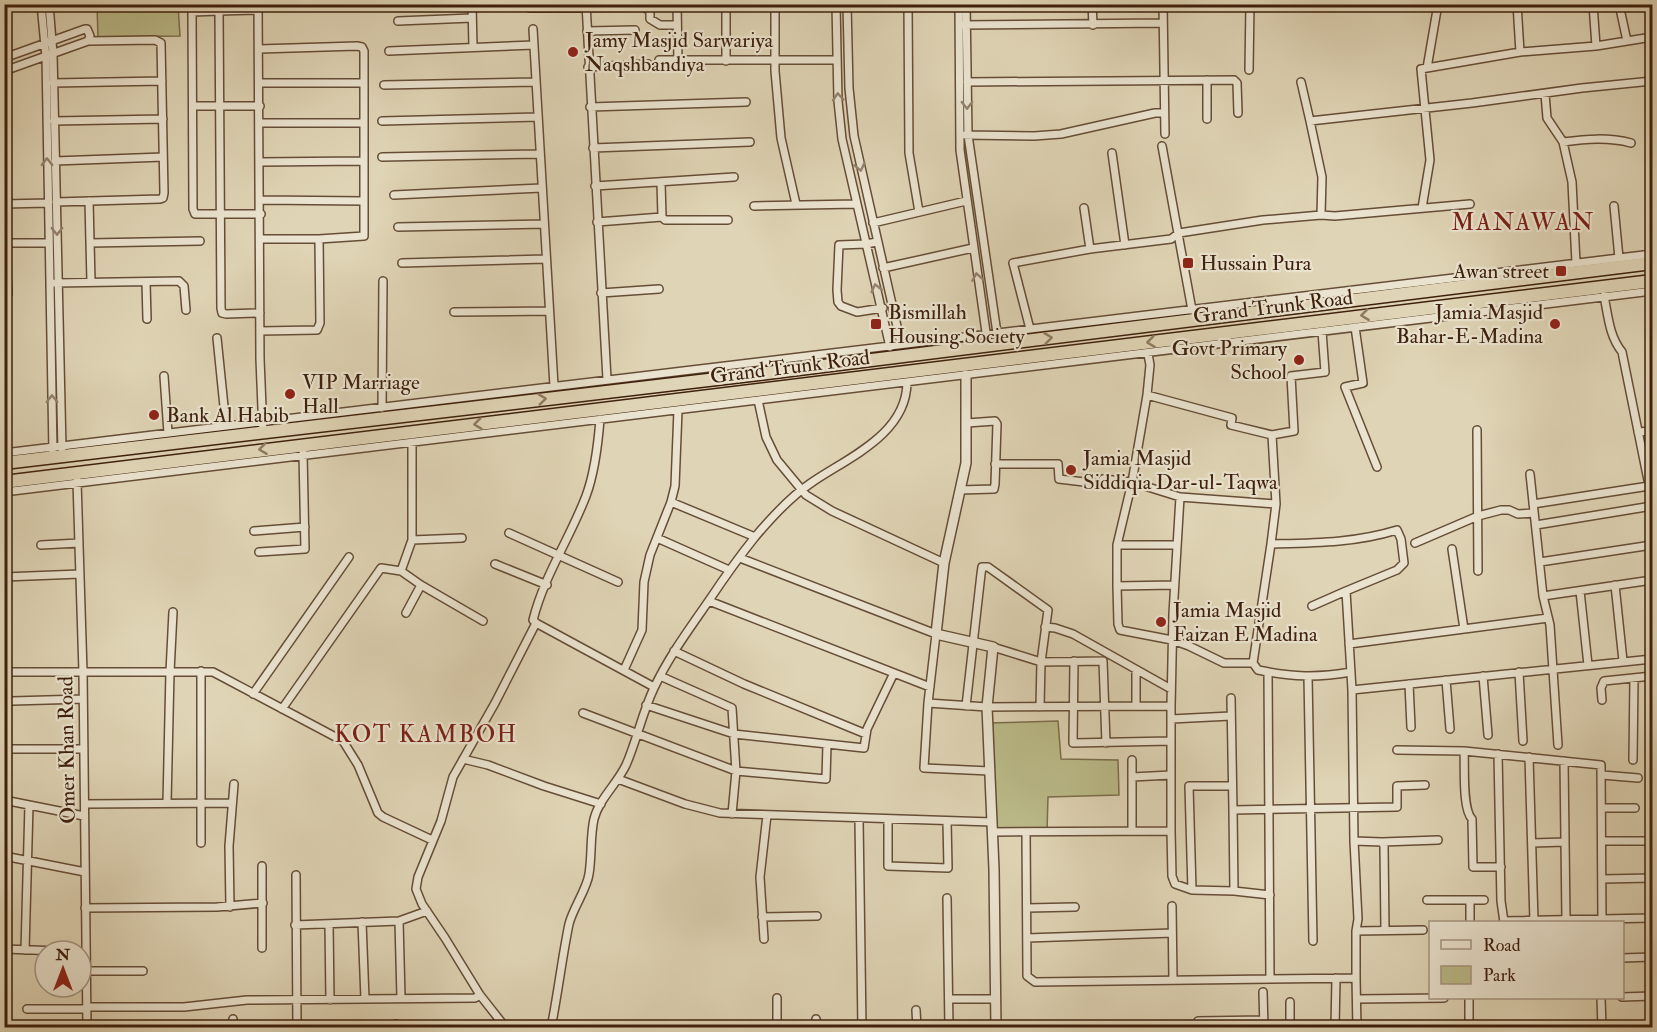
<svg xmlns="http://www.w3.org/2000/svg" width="1657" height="1032" viewBox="0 0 1657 1032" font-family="'IM FELL Double Pica',serif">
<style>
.green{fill:#baba88;stroke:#7c6d4a;stroke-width:1.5}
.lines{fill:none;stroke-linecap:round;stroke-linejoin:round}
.minor-casing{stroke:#664d37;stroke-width:10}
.tertiary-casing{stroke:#664d37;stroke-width:12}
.trunk-casing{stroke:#3e200d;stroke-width:15}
.minor{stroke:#eae3cf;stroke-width:7}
.tertiary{stroke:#eae3cf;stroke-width:9}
.trunk{stroke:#dfd4b5;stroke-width:12}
.oneway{stroke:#94826e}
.oneway2{stroke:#8e7a61}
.poi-dot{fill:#8f2418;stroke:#eae3cf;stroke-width:2}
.labels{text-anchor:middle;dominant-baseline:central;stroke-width:4.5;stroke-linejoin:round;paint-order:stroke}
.poi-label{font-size:21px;fill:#3e200d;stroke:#eae3cf;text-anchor:start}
.street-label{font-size:21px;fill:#3e200d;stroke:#eae3cf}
.quarter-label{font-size:24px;letter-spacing:1.5px;fill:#7a1f14;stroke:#eae3cf}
</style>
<rect width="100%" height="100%" fill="#dfd4b5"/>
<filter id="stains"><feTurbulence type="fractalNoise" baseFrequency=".00333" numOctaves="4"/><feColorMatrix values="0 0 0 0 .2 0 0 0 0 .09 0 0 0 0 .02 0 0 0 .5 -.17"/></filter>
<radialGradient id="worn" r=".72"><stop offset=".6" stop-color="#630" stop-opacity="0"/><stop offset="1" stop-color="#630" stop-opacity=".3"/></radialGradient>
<path class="green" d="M97,5H178L180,36L98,37Z
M1058,721L1061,759L1118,760L1119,795L1048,797L1047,832H992L988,723Z"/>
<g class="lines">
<defs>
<path id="minor" d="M41,4L46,57L53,452
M49,4L53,54L62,449
M258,4L260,359L263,432
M472,4L473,47
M586,4L607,379
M677,4L678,61
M726,4V61
M775,4V71L781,138L796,204
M836,4L838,101L842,139L890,347
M847,4L849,88L854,136L901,344
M908,4L909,153L919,212
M959,4L960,150L987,339
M966,4L968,135L997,333
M1092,4L1093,25
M1163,4L1165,134
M1517,4L1520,52
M1593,4L1596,46
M1619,4L1627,41
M529,8L644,7L650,11V19L660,25H677
M258,10L219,11L221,308L222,313L226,314L260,313
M219,11L192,12L193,209L195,214H261
M398,21L472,18
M962,25L1163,23
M533,29L554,386
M587,31L635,30
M259,49L357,46L362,47L364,51V236L319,239
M389,51L534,45
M4,58L85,29H87L90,36L88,41L4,71
M659,60H836
M588,67L648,64
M1427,68L1438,4
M1249,70L1250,4
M1207,80V119
M967,82L1234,80L1237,83L1238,113
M1301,82L1310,121
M53,83L162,81
M259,83H364
M384,85L536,82
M1545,94L1547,118L1563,142L1572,182L1576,263
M193,106H260
M590,107L746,102
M54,121L163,119
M382,121L538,117
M260,123H364
M965,135L1034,136L1061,134L1155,113H1164
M1563,142C1586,139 1608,137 1631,143
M1162,146L1192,310
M593,148L750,142
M1112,153L1125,245
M382,157L540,154
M55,161L163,157
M260,162L364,161
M661,182L662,217
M595,186L734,177
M394,195L542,188
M260,200L364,201
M89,201L91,282
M56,202L160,199L163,198L164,193L161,43L155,40L88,41
M4,204L48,203
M1470,204L1335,216L1321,215L1322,177L1310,121L1472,103L1582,88L1652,81
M754,206L857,204
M1614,206L1619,258
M1084,208L1090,249
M1422,208L1430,160L1421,69L1520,52L1596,46L1652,37
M597,222L662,217L665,220H728
M873,223L966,201
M398,227L544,224
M877,242L866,244L839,245L837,290L838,302L841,306L857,312L883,308
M4,243H48
M5,243L8,294
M90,243L200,241
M402,263L546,259
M883,268L973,248
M146,282L147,319
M55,283L179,281L184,286L186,310
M601,293L659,289
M1604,296C1608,315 1609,336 1622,352L1652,500
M454,312L549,311
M1355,327L1363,383L1345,387L1377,467
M1030,329L1013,263L1090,249L1171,239L1179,233L1263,220L1321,215
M260,331L317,330L320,323L319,239H261
M217,338L226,426
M1148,354L1150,365L1147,395L1232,418L1231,425L1272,435L1276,504L1271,544C1314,543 1355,543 1397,530L1401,539L1404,563L1397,570L1346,591L1352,690L1652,659
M164,376L168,433
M1147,395L1132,482L1180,497L1276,504
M758,400L766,437L777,460L806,495L832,511L944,563
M382,408L383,281
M600,419C598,445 595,472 586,496C570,538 544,576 533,620L536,623L654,687
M1477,430L1478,571
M1638,432L1652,431
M1272,435L1294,431L1291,376L1325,372L1322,331
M4,453L1652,254
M995,464H1058L1059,479L1101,484L1103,479L1132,482L1117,545V586L1118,624L1120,630L1172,640L1189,646L1224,663H1253L1271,544
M1530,474L1543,596L1550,625L1558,745
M77,481L83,672L87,1028
M960,490L994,489L995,484L997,424L995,421L967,423
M4,492L1652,291
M671,502L755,537
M1533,504L1649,486
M1536,525L1652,506
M254,531L305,527
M509,533L618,582
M657,538L729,570
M412,540L462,538
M1415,543L1478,516L1501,510H1509L1518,514L1534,513
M41,545L79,543
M1117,545H1177
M1452,549L1464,629
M259,552L305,549L303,453
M4,554H5
M740,558L936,634L928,703L924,768L990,771
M1540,562L1652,545
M495,564L547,585
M401,571L421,585L483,621
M4,577L80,574
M1651,580L1652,593
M1615,585L1623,661
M1117,586L1174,585
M1580,591L1588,665
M1543,596L1652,580
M709,601L930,687
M1312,606L1346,591
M406,613L421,585
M1045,627L1055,628L1073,634L1171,689
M1349,644L1548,618
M993,647L1041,662L1103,661L1106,743
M674,651L744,684L866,734
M1074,661L1073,743L1171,741
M1253,663L1258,670C1293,677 1316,678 1351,672
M624,670L642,630L644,582L650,555L671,502L675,486L678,410
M1136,670V706
M201,671V843
M4,672H213L343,741L358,765L378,813L383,817L432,840
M1268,672L1270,979
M1519,672L1523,741
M660,676L732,708L736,771L732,814
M1483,676L1488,735
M1308,677L1313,941
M1446,680L1450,729
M1409,684L1411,727
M253,694L349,557
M1231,698L1233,810L1397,807V786L1425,785
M1602,700L1601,688L1604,681L1652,676
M12,701L83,699
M928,703L987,707L1171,706L1173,614L1180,497
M646,705L734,734L864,748L867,729L894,673
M966,706L981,574L982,567H988L1048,610L1041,662L1040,707
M282,709L381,568L401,571L412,540V442
M583,713L736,771L826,779L827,744
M1171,719L1231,716
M4,749H84
M1397,750L1464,751L1601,765L1602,922
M1464,751C1465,767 1462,809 1472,819L1473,867H1501
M1498,754L1501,901L1504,922
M1529,757L1534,921
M463,759L488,765L544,786L601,804
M1633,760L1634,678
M1564,761L1566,919
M1602,775L1638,778
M1132,777L1171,775
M618,779L685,804L720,813L992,822
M4,800L84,816
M167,803L170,672L173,612
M85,804L232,803
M1602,808H1635
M1233,810L1234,891L1270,895
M859,819L862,1028
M888,820V866L948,868L947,821
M1132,831V760
M1171,831L1172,876L1175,884L1192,890L1234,891
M992,832L1171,831V706
M1026,832L1027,971V976L1035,982L1356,978V931L1358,919L1354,841L1352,690
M1354,841L1382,842L1384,846L1385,930
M1602,841H1652
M1382,842L1438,840
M1532,843L1565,842
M4,856L85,872
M262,866V948
M296,875L297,1028
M1602,879L1652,878
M1192,890L1189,786H1232
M947,898L949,1028
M1427,900H1484
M1172,906L1173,980
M230,907L229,846L234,784
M85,908L217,907L263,903
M1027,908L1075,907
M762,917L817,916
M399,921L401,998
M1504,921L1652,918
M362,922L365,999
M1470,922V900
M329,924L330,1000
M295,925L399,921L427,911
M1356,931L1423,930
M1027,938L1172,933
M764,939L760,877L767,815
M4,949L60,951
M25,950L29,805
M1622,958L1652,957
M86,971H143
M1356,978L1357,1028
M1263,992L1264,1028
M1622,997L1652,996
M777,998V1028
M1469,998V1028
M1601,998L1602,1028
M949,999H996
M1357,999L1444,998
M1290,1002V1028
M87,1007H184L247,1000L475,998L480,995
M27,1009H87
M916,1010L917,1028
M233,1019V1028
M1198,1021L1264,1020
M396,1028V1024
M506,1028L480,995L445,938L422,904L416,889L418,877L441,821L453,777L495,703L536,623
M551,1028C558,993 562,958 569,924C573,908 587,889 589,874C592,856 590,837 594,819C599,799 617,784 626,765C637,740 642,713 654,688C669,656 690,628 710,599C724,578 739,557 755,537C771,518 790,497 811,483C847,458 906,435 907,383
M816,1028V1019
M1335,1028L1336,978"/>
<path id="tertiary" d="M966,375V463L944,563L936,634L993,647L987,707L994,869L996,1028"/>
<path id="trunk" d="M4,463L759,374L1652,263
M4,482L1652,281"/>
</defs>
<use href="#minor" class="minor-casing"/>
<use href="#tertiary" class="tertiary-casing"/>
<use href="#trunk" class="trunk-casing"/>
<use href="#minor" class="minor"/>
<use href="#tertiary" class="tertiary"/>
<use href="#trunk" class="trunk"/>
</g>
<defs><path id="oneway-chevron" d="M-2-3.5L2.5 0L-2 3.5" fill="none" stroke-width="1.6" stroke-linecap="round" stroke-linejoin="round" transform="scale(1.5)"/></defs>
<g class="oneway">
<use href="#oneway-chevron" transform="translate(838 97) rotate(-94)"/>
<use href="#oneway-chevron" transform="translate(967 105) rotate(89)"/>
<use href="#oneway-chevron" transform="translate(47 162) rotate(-91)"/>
<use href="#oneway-chevron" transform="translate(860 167) rotate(78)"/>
<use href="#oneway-chevron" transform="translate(57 231) rotate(90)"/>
<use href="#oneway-chevron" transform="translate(977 277) rotate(-99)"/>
<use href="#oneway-chevron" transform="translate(876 288) rotate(-103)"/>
<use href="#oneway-chevron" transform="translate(52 399) rotate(-91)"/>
</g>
<g class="oneway2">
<use href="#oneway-chevron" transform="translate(1365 315) rotate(173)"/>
<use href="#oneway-chevron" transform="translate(1048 338) rotate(-7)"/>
<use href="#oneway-chevron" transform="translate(1151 342) rotate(173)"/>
<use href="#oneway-chevron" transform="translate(542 399) rotate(-7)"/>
<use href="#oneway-chevron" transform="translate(478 424) rotate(173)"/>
<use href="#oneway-chevron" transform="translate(263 449) rotate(173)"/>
</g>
<g class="poi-dot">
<circle cx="573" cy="52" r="6"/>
<rect x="1182" y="257" width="12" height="12" rx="3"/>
<rect x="1555" y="265" width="12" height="12" rx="3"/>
<rect x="870" y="318" width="12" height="12" rx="3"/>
<circle cx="1555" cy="324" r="6"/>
<circle cx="1299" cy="360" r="6"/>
<circle cx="290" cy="394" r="6"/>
<circle cx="154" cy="415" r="6"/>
<circle cx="1071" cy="470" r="6"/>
<circle cx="1161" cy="622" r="6"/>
</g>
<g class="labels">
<g class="poi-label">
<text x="585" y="40">Jamy Masjid Sarwariya<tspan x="585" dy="24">Naqshbandiya</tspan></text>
<text x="1200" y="263">Hussain Pura</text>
<text x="1549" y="271" text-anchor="end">Awan street</text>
<text x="888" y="312">Bismillah<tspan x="888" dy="24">Housing Society</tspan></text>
<text x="1543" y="312" text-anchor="end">Jamia Masjid<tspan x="1543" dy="24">Bahar-E-Madina</tspan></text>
<text x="1287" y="348" text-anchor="end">Govt Primary<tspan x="1287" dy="24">School</tspan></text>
<text x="302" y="382">VIP Marriage<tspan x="302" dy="24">Hall</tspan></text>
<text x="166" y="415">Bank Al Habib</text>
<text x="1083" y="458">Jamia Masjid<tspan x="1083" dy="24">Siddiqia Dar-ul-Taqwa</tspan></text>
<text x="1173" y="610">Jamia Masjid<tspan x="1173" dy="24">Faizan E Madina</tspan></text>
</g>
<g class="street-label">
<text transform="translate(1273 307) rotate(-7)">Grand Trunk Road</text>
<text transform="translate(790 367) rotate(-7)">Grand Trunk Road</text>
<text transform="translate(67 750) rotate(-91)">Omer Khan Road</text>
</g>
<g class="quarter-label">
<text x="1523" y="222">MANAWAN</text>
<text x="426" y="734">KOT KAMBOH</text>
</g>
</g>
<rect width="1657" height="1032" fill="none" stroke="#dfd4b5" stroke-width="24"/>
<rect x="6" y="6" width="1645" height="1020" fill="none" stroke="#3e200d" stroke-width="3"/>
<rect x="12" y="12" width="1633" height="1008" fill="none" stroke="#3e200d" stroke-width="1.5"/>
<rect x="1429" y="921" width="195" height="78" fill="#eae3cf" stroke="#a59581" stroke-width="1.5"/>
<rect x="1441" y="940" width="30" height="9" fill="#eae3cf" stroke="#a59581" stroke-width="1.5"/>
<text x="1483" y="951" font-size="18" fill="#3e200d">Road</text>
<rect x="1441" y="966" width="30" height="18" fill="#baba88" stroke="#a59581" stroke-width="1.5"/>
<text x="1483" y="981" font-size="18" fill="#3e200d">Park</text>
<g transform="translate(63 969)"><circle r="28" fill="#eae3cf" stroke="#a59581" stroke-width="1.5"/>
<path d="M0-4.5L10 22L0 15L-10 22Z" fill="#8f2418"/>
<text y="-9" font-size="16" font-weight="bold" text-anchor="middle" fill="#3e200d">N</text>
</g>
<rect width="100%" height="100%" filter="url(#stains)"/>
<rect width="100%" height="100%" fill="url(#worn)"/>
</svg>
